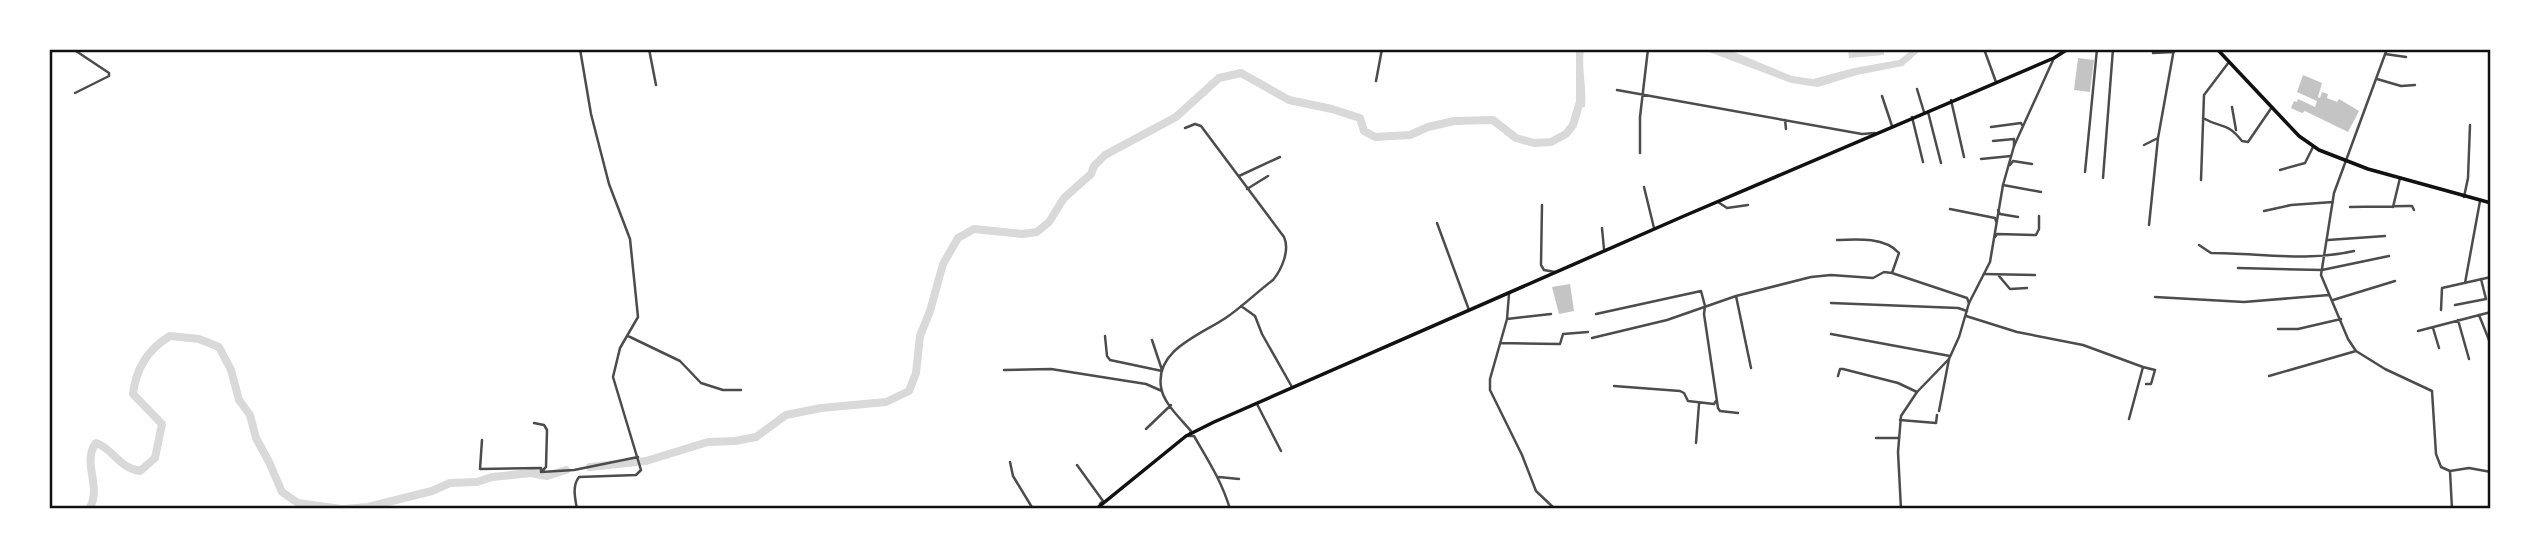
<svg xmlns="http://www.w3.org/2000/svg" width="2540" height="558" viewBox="0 0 2540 558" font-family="Jost,sans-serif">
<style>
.water{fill:#d9d9d9}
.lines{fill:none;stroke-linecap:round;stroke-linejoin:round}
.river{stroke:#d9d9d9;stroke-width:8}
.building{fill:#c4c4c4}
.minor{stroke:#4c4c4c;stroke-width:2.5}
.tertiary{stroke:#4c4c4c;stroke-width:2.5}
.secondary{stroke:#111;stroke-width:3.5}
.neatline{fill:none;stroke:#111;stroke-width:2.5}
</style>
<rect width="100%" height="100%" fill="#fff"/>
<path class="water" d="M1576,49H1584C1581,68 1587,87 1585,107L1576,108Z
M1701,49H1727L1792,76L1813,79L1854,68L1899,60L1913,49H1922L1903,66L1857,75L1818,87L1791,83Z
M1848,49H1884V55L1849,58Z"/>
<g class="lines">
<path class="river" d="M590,467L646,461L708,442L735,441L756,437L786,415L821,408L886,402L909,391L916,373L920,336L930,311L943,264L958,238L974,229L1022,234L1037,232L1049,222L1064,198L1091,174L1094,166L1105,155L1176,117L1219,78L1241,73L1289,100L1332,109L1360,118L1364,131L1375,137L1410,135L1428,127L1454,121L1493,120L1516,138L1534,143L1551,142L1566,134L1573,125L1581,98
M89,509C103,487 81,463 96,443C114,449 117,467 140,471L155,458L162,424L133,394C136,368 148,349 170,336L199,339L219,347L231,370L239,400L250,415L256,438L269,462L282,492L298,503L341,509
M344,509L368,507L432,491L450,483L477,482L492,477L531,473L547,476L566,470"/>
</g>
<path class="building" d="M2078,58L2094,60L2090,92L2074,90Z
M2303,75L2322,83L2318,97L2320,98L2322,92L2328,94L2327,98L2337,102L2339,99L2359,111L2348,132L2305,111L2302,113L2291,108L2294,101L2297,102L2298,99L2315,107L2317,101L2297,92Z
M1570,284L1574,311L1559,314L1552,287Z"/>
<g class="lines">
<path class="minor" d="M73,49L109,73V76L75,93
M649,49L656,85
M1984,49L1996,82
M2387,49L2334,193L2321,275L2348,339L2356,351L2385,369L2432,391L2436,454L2441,467L2450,471
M2153,53L2174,52
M2385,54L2406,57
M2377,79L2401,86L2415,85
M1376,81L1382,49
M1917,89L1924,112
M1617,90L1862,134L1875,133
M1882,96L1892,126
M1951,100L1964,157
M2232,107L2236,130
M1928,112L1941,163
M1912,117L1923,162
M2203,118C2222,129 2226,121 2242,141L2248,142L2272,107
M1785,120L1786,129
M1991,127L2021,123L2022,125
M1185,128L1195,124L1201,126L1284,237C1290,250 1282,269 1273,280C1257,292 1243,306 1227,317C1203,334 1155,349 1161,387C1163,403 1181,419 1191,431L1190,433
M1993,141L2014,139V146
M2144,145L2158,138
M1640,153V117L1648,49
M1981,159L2011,156
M2010,165L2013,161L2032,164
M2280,170L2305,163L2313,147
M2085,172L2097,49
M1239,176L1280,157
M2103,178L2113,49
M2201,180L2204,95L2229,62
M2003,185L2041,192
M1644,187L1654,228
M1247,189L1268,176
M2464,197L2468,178L2470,125
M1718,202L1727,208L1748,205
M1542,205L1541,265L1544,270L1555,272
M2350,207L2407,206H2412L2414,210
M2393,207L2400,178
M1950,209L1995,218L1996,221
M1998,210L2000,214L2018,217
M2264,211L2291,205L2333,202
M1437,223L1469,310
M2149,225L2158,138L2174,49
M1602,228L1604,249
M1995,237L1997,234L2036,235L2039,229V216
M1837,240C1857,239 1885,237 1899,253L1892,273
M2328,240L2385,236
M2199,245L2211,253C2259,253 2307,262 2354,251
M2238,268L2322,270L2389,256
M1984,274L2035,275
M1999,276L2010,289L2027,288
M2465,283L2480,201
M1736,296L1751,368
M2155,297L2244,302L2329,295
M2333,300L2395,281
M1831,303L1958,308L1967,311
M2455,305L2486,299L2481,279
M1241,306L1255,316L1262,334L1292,387
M2441,310L2442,288L2491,277
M1551,314L1507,319L1490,379V390L1522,455L1536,491L1555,509
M1596,314L1701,291L1705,306L1704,314L1718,408L1720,411L1738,413
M2479,315L2491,345
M1966,316L2017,332L2083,345L2143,367L2129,419
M1507,319L1509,294
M2458,320L2469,359
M2433,328L2439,348
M2278,329H2298L2341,319
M2418,331L2491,312
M1831,334L1950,356
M628,336L680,361L701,383L723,390H741
M1105,336L1107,356L1110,360L1162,371
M1592,338L1667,320L1736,296L1811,277L1831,275L1873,278L1884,272L1892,273L1967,298L1969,303
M1152,340L1162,370
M1501,343L1560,344L1563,334L1588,332
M2143,367L2155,370L2151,384H2146
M1004,370L1051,369L1146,384L1162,391
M1838,376L1840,369H1843L1898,383L1917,392
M2269,376L2356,351
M1614,386L1680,391L1684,393L1688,401L1714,404L1716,401
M1257,404L1281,451
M1939,411L1949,359
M1900,420L1936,423L1937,415
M534,423L544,425L547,430L546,467L541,472
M1146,429L1171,405
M1188,436H1194C1208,460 1222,482 1230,509
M1876,438H1899
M482,440L480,469L541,468V472L574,470L638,457
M1696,443L1699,404
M1010,462L1013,476L1033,509
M1077,465L1103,501L1100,504
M2450,471L2469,468L2491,472
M2450,471L2452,509
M1219,477L1239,479
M577,509C575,498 572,486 579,477L636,475L641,470L613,377L620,348L638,317L630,239L609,184L591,114L580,49"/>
<path class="tertiary" d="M1901,509L1898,452L1901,416L1917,392L1949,359L1959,337L1969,303L1990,262L2003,185L2014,146L2054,58"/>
<path class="secondary" d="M2217,49L2299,136L2319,150L2368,169L2491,203
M1096,509L1186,436L1214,422L1684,216L2054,58L2068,49"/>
</g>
<rect width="2540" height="558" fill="none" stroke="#ffffff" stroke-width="102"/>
<rect x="51" y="51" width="2438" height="456" class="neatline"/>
</svg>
